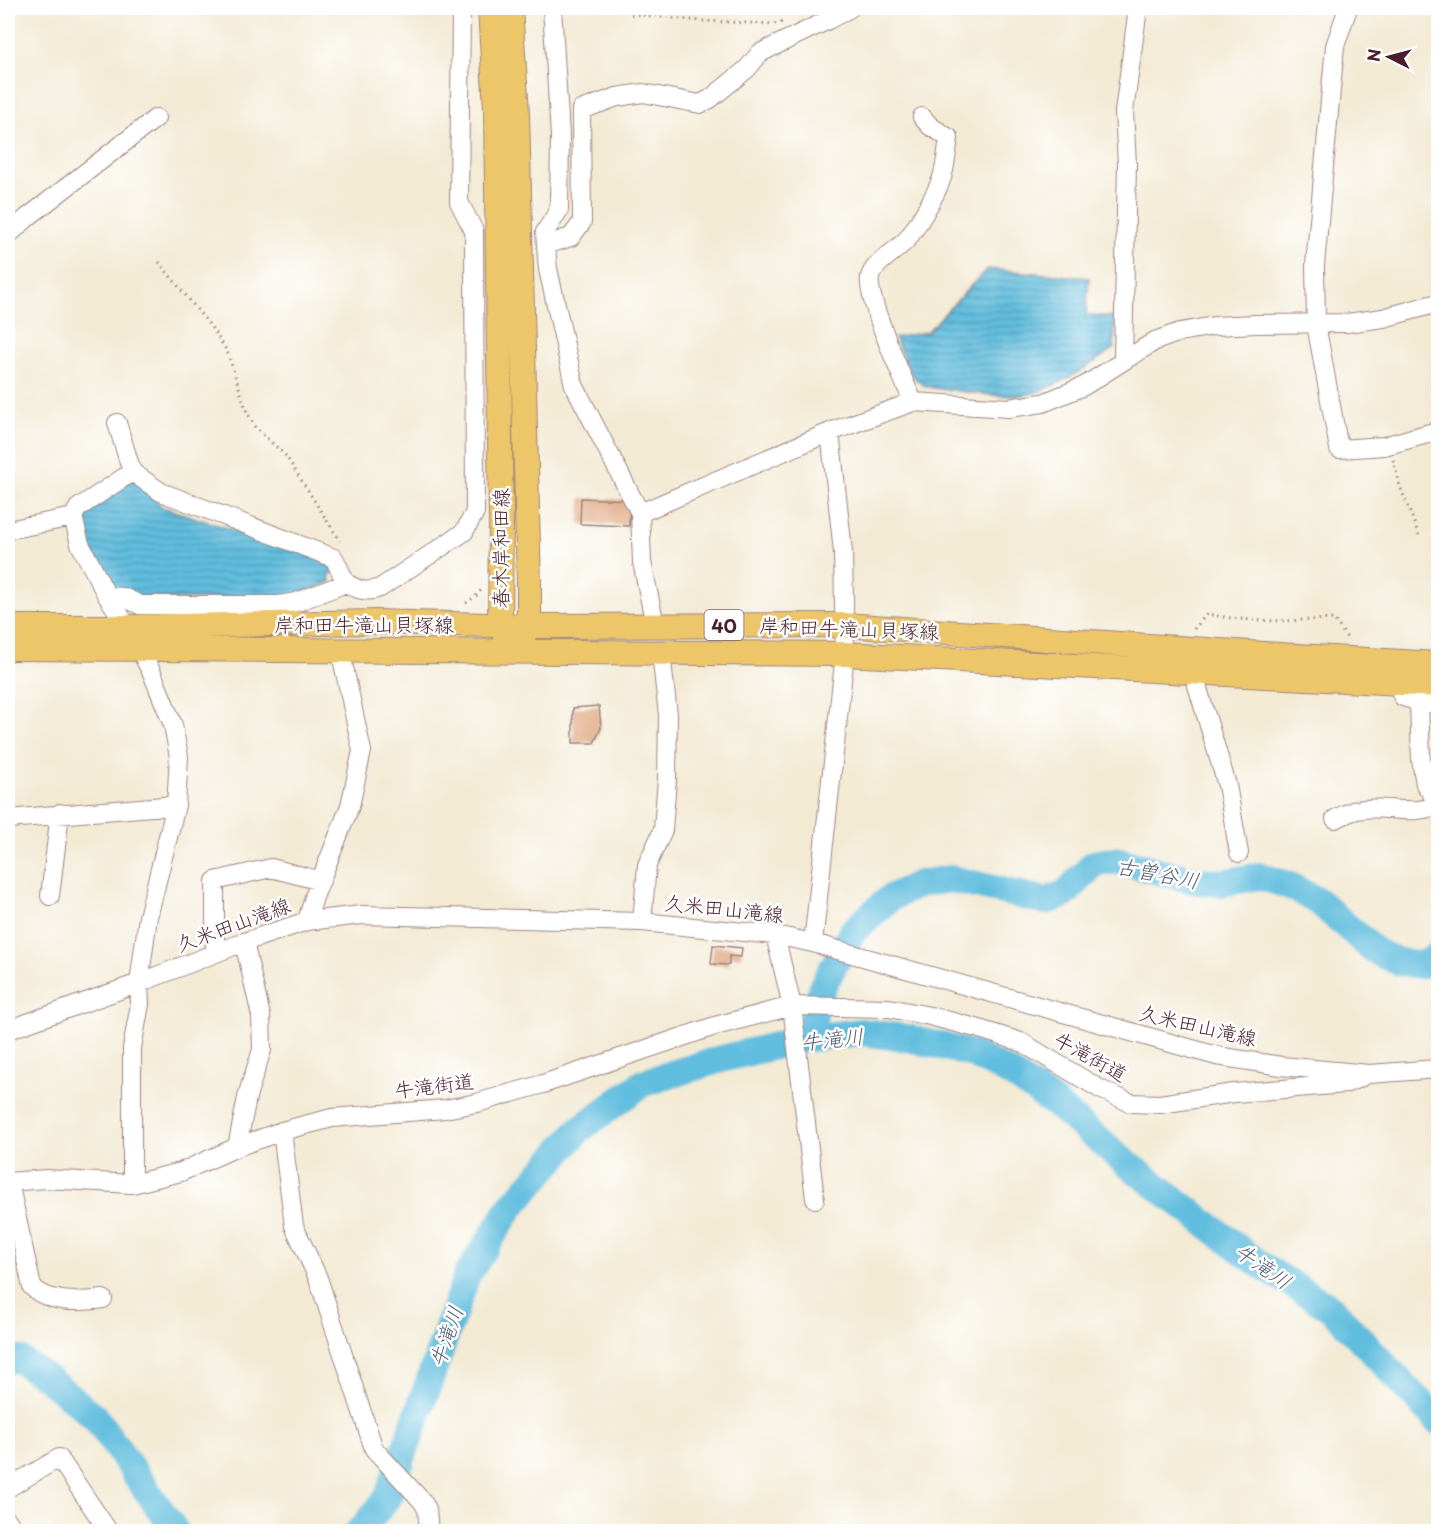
<svg xmlns="http://www.w3.org/2000/svg" width="1446" height="1539" viewBox="0 0 1446 1539" font-family="'Playpen Sans','Klee One',sans-serif">
<style>
.water{fill:url(#water-rules);stroke:#556e84;stroke-width:1.5}
.lines{fill:none;stroke-linecap:round;stroke-linejoin:round}
.river{stroke:#60bdde;stroke-width:28}
.building{fill:#db9a6d}
.minor-casing{stroke:#9e8480;stroke-width:20}
.major-casing{stroke:#9e8480;stroke-width:26}
.path{stroke:#9e8480;stroke-width:3;stroke-dasharray:1.5 4.5;stroke-linecap:butt}
.minor{stroke:#fff;stroke-width:18}
.major{stroke:#ecc669;stroke-width:24}
.labels{text-anchor:middle;dominant-baseline:central;stroke-width:5;stroke-linejoin:round;paint-order:stroke}
.shield{fill:#fff;stroke:#80626b;stroke-width:1.5}
.shield-label{font-size:18px;font-weight:bold;fill:#4a1f2b}
.street-label{font-size:20px;fill:#4a1f2b;stroke:#fff}
.water-label{font-size:21px;font-style:italic;fill:#535e73;stroke:#fff}
</style>
<defs>
<pattern id="water-rules" width="6" height="5" patternUnits="userSpaceOnUse" patternTransform="scale(1.5)"><rect width="6" height="5" fill="#60bdde"/><path d="M0 2.5h6" fill="none" stroke="#5199b4"/></pattern>
</defs>
<rect width="100%" height="100%" fill="#fff"/>
<filter id="ink" filterUnits="userSpaceOnUse"><feTurbulence type="fractalNoise" baseFrequency=".0167" numOctaves="2"/><feDisplacementMap in="SourceGraphic" scale="12" xChannelSelector="R" yChannelSelector="G"/><feConvolveMatrix kernelMatrix="1 2 1 2 8 2 1 2 1" color-interpolation-filters="sRGB"/></filter>
<filter id="wash" filterUnits="userSpaceOnUse"><feTurbulence type="fractalNoise" baseFrequency=".008" numOctaves="4" result="noise"/><feDisplacementMap in="SourceGraphic" scale="24" xChannelSelector="R" yChannelSelector="G"/><feGaussianBlur stdDeviation="1.35" result="paint"/><feColorMatrix in="noise" values="0 0 0 0 0 0 0 0 0 0 0 0 0 0 0 0 0 1.4 0 .05"/><feComposite in="paint" operator="in"/></filter>
<g filter="url(#wash)">
<rect width="100%" height="100%" fill="#f3ead4"/>
<path class="water" d="M987,269L1089,278L1086,315L1115,317L1114,348C1089,365 1063,385 1033,393C1011,399 983,394 959,391C947,389 929,390 919,382C907,372 901,351 894,338L927,332Z
M134,477L162,507L310,555L332,568L334,572L329,576L331,582L289,598L146,600L115,591L109,577L88,549L80,519L89,504Z"/>
<g class="lines">
<path class="river" d="M809,1033L822,987L853,931L890,898L919,884L950,879L1046,901L1065,894L1094,864L1115,860L1197,881L1222,883L1260,876L1290,886L1318,901L1376,952L1399,962L1422,965L1438,955
M8,1359L20,1360L47,1378L95,1417L176,1532
M358,1532L363,1528L388,1497L467,1275L511,1207L580,1129L643,1083L721,1059L808,1038L862,1032L912,1039L970,1053L1008,1072L1053,1102L1125,1162L1262,1266L1332,1309L1438,1421"/>
</g>
<g id="blocks">
<path class="building" d="M581,498L630,500L629,526L580,524Z
M599,706L601,728L594,743H573V708Z
M713,945L742,948L741,957L729,956V965L711,964Z"/>
</g>
</g>
<g filter="url(#ink)">
<use href="#blocks" fill-opacity="0" stroke="#9e8480" stroke-width="1.5"/>
<g class="lines">
<defs>
<path id="minor" d="M552,8L560,136L559,210L545,232L548,269L574,385L640,513L642,562L655,625
M1348,8L1335,46L1315,265L1316,324L1339,449L1384,446L1434,432L1438,433
M8,235L28,217L156,118
M546,245L571,237L582,222L581,110L617,97L643,93L700,104L710,99L747,69L760,53L828,20L850,8
M1123,361L1127,164L1124,112L1138,8
M913,402C903,378 866,299 870,277C873,263 899,250 908,238C918,225 939,190 943,174C946,163 947,150 949,138L930,126L922,117
M117,423L132,472L78,508L73,517L80,544L107,596L128,627L152,673L173,725L179,757L176,805L148,917L139,983L140,1004L132,1048V1184
M132,472L161,492L334,558L346,583
M640,513L830,432L913,402L1009,408L1043,403L1084,386L1155,341L1180,332L1214,326L1256,324L1347,323L1383,318L1438,303
M8,530L73,517
M107,596L123,597L140,605H279L297,602L346,583C358,590 366,593 380,588L464,532L475,512L474,231L459,202L461,8
M1193,672L1227,785L1239,853
M1396,683L1403,697L1419,702L1421,760L1425,784L1438,803
M1419,702L1438,703
M8,819L176,805
M1335,819C1342,816 1350,811 1357,810C1387,804 1408,817 1438,805
M50,896L60,813
M307,921L314,897L350,806L362,751L340,649
M642,922L647,865L663,830L667,779L668,715L661,653
M813,943L845,654L843,552L830,432
M215,953V881L271,868L321,881
M8,1030L139,983L244,942L307,921L362,915L642,922L775,935L813,943L1217,1056L1281,1066L1369,1074L1438,1069
M282,1131L294,1226L318,1278L374,1449L422,1501L427,1509L429,1532
M237,1147L248,1093L262,1050L261,1016L244,942
M8,1182L46,1179L132,1184L181,1172L237,1147L282,1131L332,1118L445,1109L477,1103L543,1084L715,1026L792,1006L775,935
M9,1182L32,1287C50,1304 80,1302 103,1299
M815,1199L792,1006L889,1008L930,1016L976,1028L1021,1042L1100,1089L1131,1103L1160,1104L1234,1093L1345,1084L1364,1076
M8,1488L59,1458L109,1532
M8,1521L15,1532"/>
<path id="major" d="M490,8L496,109L501,522L500,625L507,639
M510,8L517,113L529,587V626L521,639
M8,627H128L376,622L529,626L844,625L1279,655L1438,664
M8,648L845,654L1438,685"/>
</defs>
<use href="#minor" class="minor-casing"/>
<use href="#major" class="major-casing"/>
<path class="path" d="M631,14L701,21L774,24L782,22
M159,262L211,327L227,351L247,412L255,427L286,456L340,541
M1393,460L1400,486L1420,538
M466,603L476,596L481,590
M1194,629L1207,614C1252,623 1288,621 1334,619L1347,638
M1348,1530L1350,1532"/>
<use href="#minor" class="minor"/>
<use href="#major" class="major"/>
</g>
</g>
<g class="labels">
<rect class="shield" x="704.5" y="610" width="39" height="30" rx="4.5"/>
<g class="shield-label">
<text x="724" y="625">40</text>
</g>
<g class="street-label">
<text transform="translate(500 548) rotate(-90)">春木岸和田線</text>
<text x="364" y="624">岸和田牛滝山貝塚線</text>
<text transform="translate(849 628) rotate(2)">岸和田牛滝山貝塚線</text>
<text transform="translate(724 908) rotate(6)">久米田山滝線</text>
<text transform="translate(233 924) rotate(-20)">久米田山滝線</text>
<text transform="translate(1198 1025) rotate(13)">久米田山滝線</text>
<text transform="translate(1091 1056) rotate(29)">牛滝街道</text>
<text transform="translate(434 1085) rotate(-7)">牛滝街道</text>
</g>
<g class="water-label">
<text transform="translate(1158 872) rotate(11)">古曽谷川</text>
<text transform="translate(832 1038) rotate(-6)">牛滝川</text>
<text transform="translate(1264 1265) rotate(35)">牛滝川</text>
<text transform="translate(445 1336) rotate(-71)">牛滝川</text>
</g>
</g>
<rect width="1446" height="1539" fill="none" stroke="#fff" stroke-width="30"/>
<g transform="translate(1389 57) rotate(276)" stroke="#ffffff" stroke-width="4.5" paint-order="stroke">
<path d="M0-4.5L10 22L0 15L-10 22Z" fill="#4a1f2b"/>
<text y="-9" font-size="16" font-weight="bold" text-anchor="middle" fill="#4a1f2b">N</text>
</g>
</svg>
